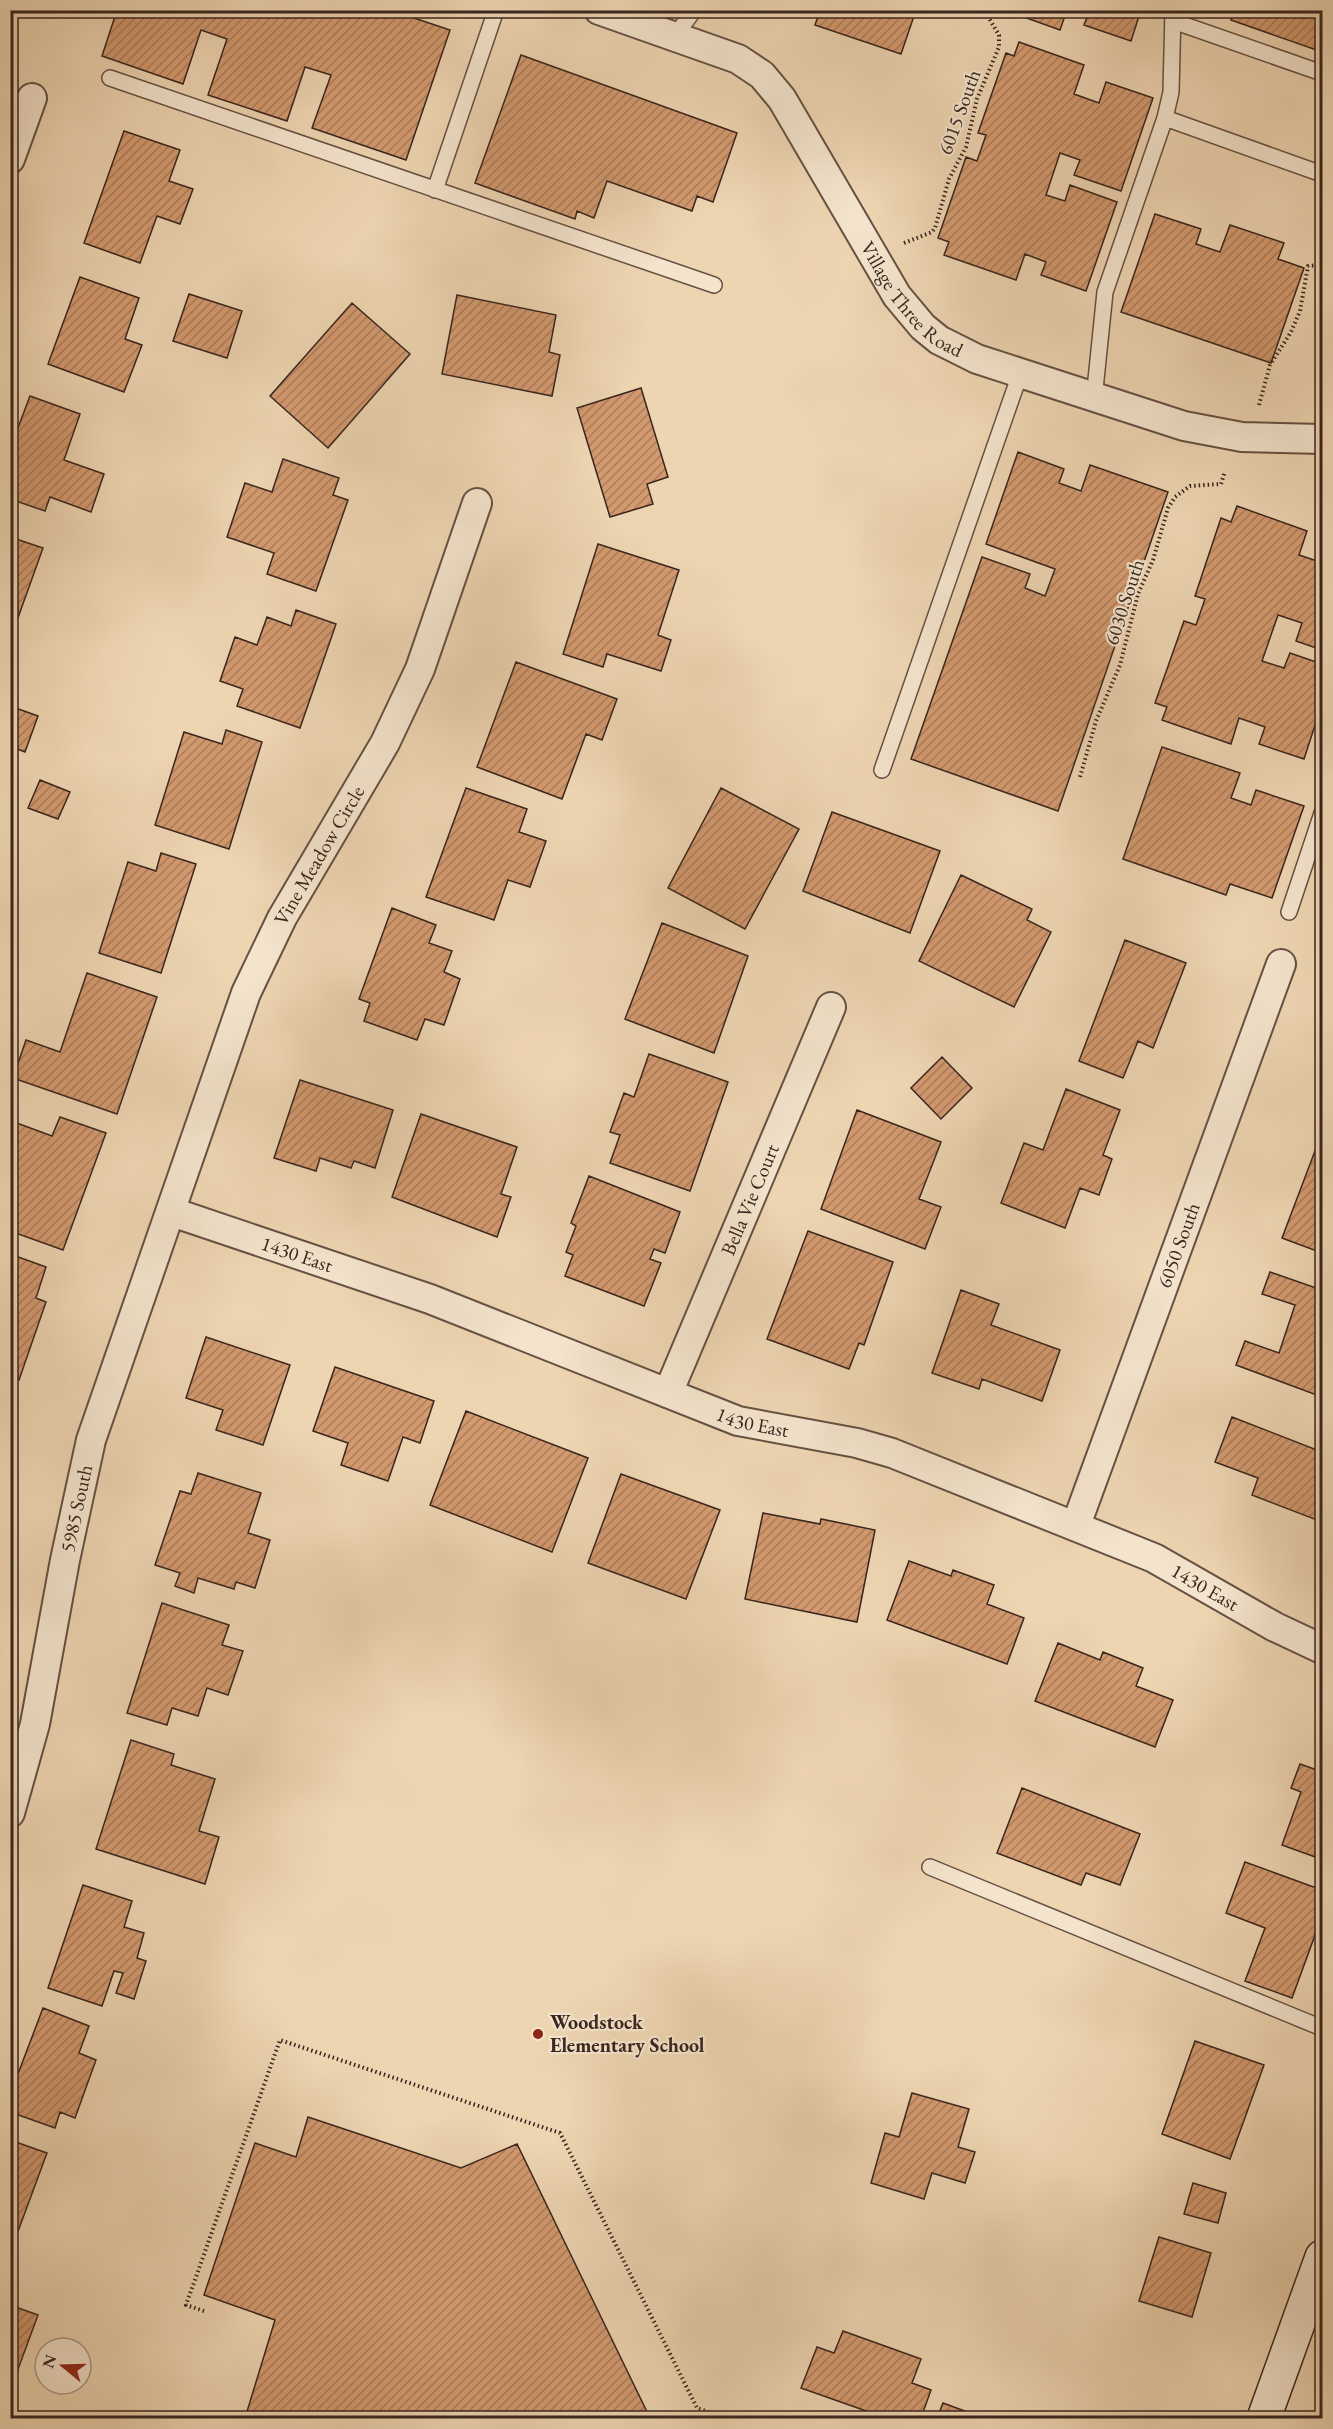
<svg xmlns="http://www.w3.org/2000/svg" width="1333" height="2429" viewBox="0 0 1333 2429" font-family="'EB Garamond',serif">
<style>
.building{fill:url(#building-hatch);stroke:#38251e;stroke-width:1.5}
.lines{fill:none;stroke-linecap:round;stroke-linejoin:round}
.lane-casing{stroke:#665143;stroke-width:18}
.street-casing{stroke:#665143;stroke-width:32}
.secondary-casing{stroke:#38251e;stroke-width:36}
.path{stroke:#38251e;stroke-width:4;stroke-dasharray:1.5 3;stroke-linecap:butt}
.lane{stroke:#f4e4cd;stroke-width:15}
.street{stroke:#f4e4cd;stroke-width:28}
.secondary{stroke:#f4e4cd;stroke-width:33}
.poi-dot{fill:#8f2418;stroke:#f4e4cd;stroke-width:2}
.labels{text-anchor:middle;dominant-baseline:central;stroke-width:4.5;stroke-linejoin:round;paint-order:stroke}
.street-label{font-size:20px;fill:#38251e;stroke:#f4e4cd}
.poi-label{font-size:20px;font-weight:bold;fill:#38251e;stroke:#f4e4cd;text-anchor:start}
</style>
<defs>
<pattern id="building-hatch" width="6" height="6" patternUnits="userSpaceOnUse" patternTransform="scale(1.5)"><rect width="6" height="6" fill="#d3996f"/><path d="M-1 1l2-2M0 6l6-6M5 7l2-2" fill="none" stroke="#ac7d5b"/></pattern>
</defs>
<rect width="100%" height="100%" fill="#eed5b2"/>
<filter id="stains"><feTurbulence type="fractalNoise" baseFrequency=".00333" numOctaves="4"/><feColorMatrix values="0 0 0 0 .2 0 0 0 0 .09 0 0 0 0 .02 0 0 0 .5 -.17"/></filter>
<radialGradient id="worn" r=".72"><stop offset=".6" stop-color="#630" stop-opacity="0"/><stop offset="1" stop-color="#630" stop-opacity=".3"/></radialGradient>
<path class="building" d="M117,10H390L450,30L406,160L312,128L331,75L305,67L287,121L208,95L227,39L201,30L183,84L102,56Z
M820,10H916L901,54L815,25Z
M1004,10H1067L1060,30Z
M1085,10H1141L1131,41L1084,25L1089,12Z
M1234,10H1322V52L1231,20Z
M1019,42L1084,65L1074,94L1099,103L1106,82L1153,98L1121,191L1074,175L1080,160L1060,153L1046,195L1065,201L1070,185L1117,202L1086,291L1041,275L1046,262L1025,254L1016,280L944,255L949,242L938,238L966,157L977,161L986,135L978,133L1006,53L1014,56Z
M521,55L737,133L713,202L697,196L692,211L607,181L594,218L577,211L575,219L475,183Z
M124,131L180,150L169,181L193,189L180,224L157,216L140,263L84,243Z
M1155,214L1201,229L1196,244L1220,252L1230,225L1284,243L1278,259L1304,268L1271,363L1121,312Z
M80,277L139,298L125,339L142,345L124,392L48,364Z
M189,294L242,311L227,358L173,341Z
M457,295L556,315L549,352L560,355L552,396L442,374Z
M352,303L410,354L328,448L270,396Z
M641,388L668,477L647,484L653,504L610,517L577,408Z
M30,396L80,414L64,460L104,474L91,512L50,497L45,511L10,499V449Z
M1018,452L1064,469L1059,483L1081,491L1090,465L1168,492L1058,811L911,759L982,557L1030,574L1025,588L1045,596L1055,569L986,544Z
M283,459L339,478L333,495L348,500L316,591L267,574L274,553L227,537L245,483L272,492Z
M1237,506L1307,531L1299,555L1320,562L1322,554V650L1296,641L1302,623L1278,615L1262,661L1284,668L1290,653L1322,664V704L1304,759L1259,744L1265,727L1239,718L1231,744L1162,720L1167,707L1155,703L1184,621L1196,625L1205,599L1195,596L1221,518L1231,522Z
M10,537L43,548L10,640Z
M598,544L679,570L658,635L671,640L661,671L607,654L603,667L563,654Z
M296,610L336,624L300,728L237,706L243,689L220,681L235,637L257,645L267,617L291,626Z
M516,662L617,699L602,740L586,734L562,799L477,767Z
M10,706L38,716L25,752L10,746Z
M226,730L262,742L229,849L155,825L184,732L222,744Z
M1162,747L1240,773L1231,798L1251,805L1256,790L1304,806L1272,898L1230,884L1226,895L1123,859Z
M40,780L70,792L58,819L28,808Z
M466,788L527,809L519,832L546,841L530,887L508,880L494,920L426,897Z
M721,788L799,829L745,929L668,888Z
M832,812L940,851L910,933L803,891Z
M161,853L196,864L161,973L99,953L128,862L156,871Z
M961,875L1032,909L1027,920L1051,932L1014,1007L919,961Z
M392,908L436,925L429,943L452,951L444,972L460,979L444,1025L425,1019L417,1040L364,1021L370,1003L359,999Z
M662,923L748,956L714,1053L625,1019Z
M1125,940L1186,963L1153,1048L1138,1041L1123,1078L1079,1061Z
M87,973L157,997L117,1114L13,1078L26,1040L60,1052Z
M649,1054L728,1082L690,1191L610,1163L620,1135L610,1132L624,1093L634,1097Z
M942,1057L972,1088L941,1119L911,1088Z
M300,1080L393,1110L375,1168L354,1161L351,1168L320,1158L316,1171L274,1158Z
M1066,1089L1120,1110L1103,1155L1112,1159L1099,1195L1080,1188L1065,1228L1001,1203L1024,1143L1043,1150Z
M857,1110L941,1142L919,1199L941,1207L925,1249L821,1209Z
M421,1114L517,1147L501,1194L511,1197L497,1237L392,1197Z
M60,1117L106,1133L63,1250L10,1231V1131L14,1122L52,1136Z
M1318,1143L1322,1145V1253L1282,1238Z
M589,1176L680,1212L665,1253L654,1249L650,1259L661,1263L644,1306L565,1276L573,1255L566,1252L576,1226L571,1223Z
M808,1231L893,1262L864,1345L859,1343L849,1369L767,1339Z
M10,1254L46,1267L36,1298L46,1302L19,1380L10,1377Z
M1270,1272L1322,1290V1397L1236,1365L1245,1341L1279,1353L1295,1305L1262,1294Z
M961,1290L999,1304L991,1325L1060,1350L1042,1401L982,1379L979,1389L932,1373Z
M206,1337L290,1365L263,1445L216,1430L223,1410L186,1398Z
M335,1367L434,1401L420,1443L403,1437L388,1481L341,1465L348,1443L313,1431Z
M10,1399L18,1402L10,1423Z
M466,1411L588,1458L552,1552L430,1505Z
M1232,1417L1322,1452V1522L1252,1495L1258,1478L1215,1462Z
M198,1473L261,1493L248,1533L270,1540L255,1588L236,1582L234,1589L198,1578L194,1593L175,1586L180,1573L155,1565L180,1491L191,1494Z
M621,1474L720,1510L686,1599L588,1563Z
M763,1513L820,1524L821,1519L875,1530L857,1622L745,1599Z
M909,1561L951,1576L953,1570L994,1585L987,1604L1024,1618L1007,1664L887,1620Z
M162,1603L229,1625L222,1645L243,1651L228,1695L207,1688L198,1716L172,1708L167,1725L127,1713Z
M1058,1643L1100,1660L1103,1652L1143,1668L1136,1686L1173,1700L1155,1747L1035,1701Z
M131,1740L174,1754L171,1765L215,1779L199,1831L219,1837L205,1884L96,1849Z
M1322,1754V1845L1318,1858L1282,1845L1301,1792L1291,1788L1300,1764L1317,1770Z
M1022,1788L1140,1834L1120,1885L1086,1873L1081,1885L997,1853Z
M1245,1862L1322,1890V1916L1292,1998L1245,1981L1265,1928L1226,1913Z
M83,1885L132,1901L124,1927L144,1933L137,1958L146,1961L134,1999L116,1993L123,1973L114,1971L102,2006L48,1988Z
M43,2008L89,2026L79,2053L96,2060L75,2118L60,2112L55,2128L10,2112V2095Z
M1195,2041L1264,2065L1230,2159L1162,2134Z
M912,2093L969,2109L958,2147L975,2152L965,2183L932,2173L924,2199L871,2183L885,2133L899,2137Z
M308,2117L461,2168L517,2144L650,2418H245L275,2320L204,2295L255,2143L296,2157Z
M10,2140L47,2153L10,2253Z
M1193,2183L1226,2193L1218,2223L1184,2214Z
M1159,2237L1211,2253L1192,2317L1139,2301Z
M10,2305L38,2315L10,2391Z
M843,2331L921,2359L912,2383L931,2390L921,2418H886L801,2388L817,2347L834,2353Z
M943,2403L981,2417L937,2418Z"/>
<g class="lines">
<defs>
<path id="lane" d="M1173,21L1322,73
M675,36L694,10
M110,78L714,285
M1165,118L1322,174
M435,190L496,10
M1094,399L1105,292L1165,118L1171,92L1173,10
M882,770L1020,374
M1289,912L1322,813
M930,1867L1322,2028"/>
<g id="street">
<path id="s1" d="M599,10L738,59L762,75L782,99L897,296L923,327L939,340L977,359L1184,426L1242,437L1322,439"/>
<path d="M10,159L32,98"/>
<path id="s2" d="M172,1212L430,1299L738,1421L857,1443L892,1453L1154,1558L1275,1627L1322,1649"/>
<path id="s3" d="M668,1393L831,1007"/>
<path id="s4" d="M1076,1525L1281,964"/>
<path id="s5" d="M10,1813L35,1724L65,1560L91,1440L246,993L282,918L385,743L420,669L477,503"/>
</g>
<path id="secondary" d="M1264,2418L1322,2257"/>
</defs>
<use href="#lane" class="lane-casing"/>
<use href="#street" class="street-casing"/>
<use href="#secondary" class="secondary-casing"/>
<path class="path" d="M904,243L932,232L935,228L949,179L966,147L977,99L999,47V35L984,10
M1259,405L1270,365L1291,332L1300,311L1308,266L1322,265
M1080,777L1096,721L1120,665L1138,594L1153,560L1168,508L1175,497L1190,486L1221,484L1225,471
M204,2311L186,2305L280,2040L560,2133L697,2408L726,2418"/>
<use href="#lane" class="lane"/>
<use href="#street" class="street"/>
<use href="#secondary" class="secondary"/>
</g>
<circle class="poi-dot" cx="538" cy="2034" r="6"/>
<g class="labels">
<g class="street-label">
<text transform="translate(959 112) rotate(-70)">6015 South</text>
<text stroke="none"><textPath href="#s1" startOffset="448">Village Three Road</textPath></text>
<text transform="translate(1124 602) rotate(-72)">6030 South</text>
<text stroke="none"><textPath href="#s5" startOffset="1011">Vine Meadow Circle</textPath></text>
<text stroke="none"><textPath href="#s3" startOffset="210">Bella Vie Court</textPath></text>
<text stroke="none"><textPath href="#s4" startOffset="298">6050 South</textPath></text>
<text stroke="none"><textPath href="#s2" startOffset="132">1430 East</textPath></text>
<text stroke="none"><textPath href="#s2" startOffset="618">1430 East</textPath></text>
<text stroke="none"><textPath href="#s5" startOffset="312">5985 South</textPath></text>
<text stroke="none"><textPath href="#s2" startOffset="1102">1430 East</textPath></text>
</g>
<g class="poi-label">
<text x="550" y="2022">Woodstock<tspan x="550" dy="23">Elementary School</tspan></text>
</g>
</g>
<rect width="1333" height="2429" fill="none" stroke="#eed5b2" stroke-width="36"/>
<rect x="12" y="12" width="1309" height="2405" fill="none" stroke="#38251e" stroke-width="3"/>
<rect x="18" y="18" width="1297" height="2393" fill="none" stroke="#38251e" stroke-width="1.5"/>
<g transform="translate(63 2366) rotate(289)"><circle r="28" fill="#f4e4cd" stroke="#a99887" stroke-width="1.5"/>
<path d="M0-4.5L10 22L0 15L-10 22Z" fill="#8f2418"/>
<text y="-9" font-size="16" font-weight="bold" text-anchor="middle" fill="#38251e">N</text>
</g>
<rect width="100%" height="100%" filter="url(#stains)"/>
<rect width="100%" height="100%" fill="url(#worn)"/>
</svg>
